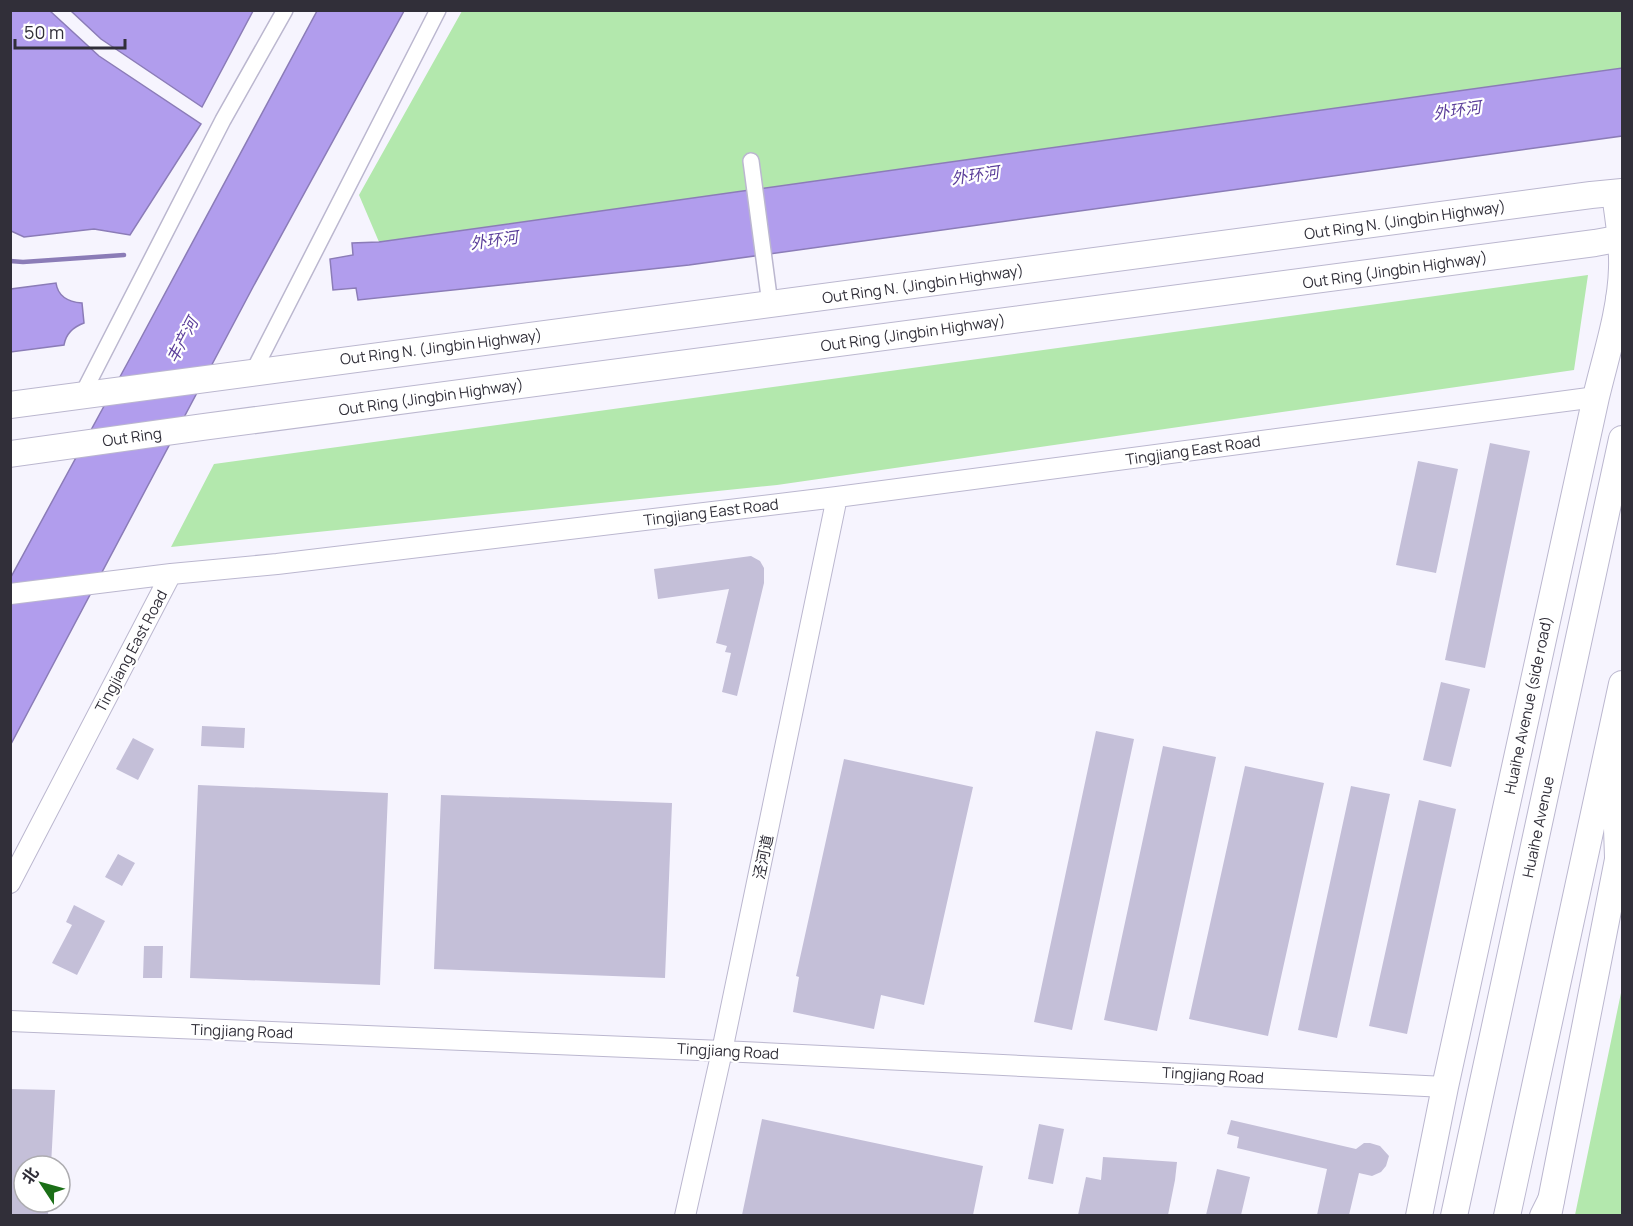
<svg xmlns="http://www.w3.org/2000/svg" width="1633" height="1226" viewBox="0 0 1633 1226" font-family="Manrope,'Noto Sans SC',sans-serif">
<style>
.green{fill:#b3e8ad}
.water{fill:#b19ded;stroke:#8b7cb7;stroke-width:1.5}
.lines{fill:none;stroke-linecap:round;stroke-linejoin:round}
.stream{stroke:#8b7cb7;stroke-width:4.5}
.building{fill:#c4bfd8}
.minor-casing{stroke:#bbb7cf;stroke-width:18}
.tertiary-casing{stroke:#bbb7cf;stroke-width:22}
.primary-casing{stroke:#bbb7cf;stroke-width:28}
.trunk-casing{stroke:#bbb7cf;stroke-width:28}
.minor{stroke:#fff;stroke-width:15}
.tertiary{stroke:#fff;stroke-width:20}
.primary{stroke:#fff;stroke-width:26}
.trunk{stroke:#fff;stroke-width:26}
.labels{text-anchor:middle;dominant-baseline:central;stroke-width:4.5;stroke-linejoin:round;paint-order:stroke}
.street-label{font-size:15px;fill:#312f39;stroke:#fff}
.water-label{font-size:16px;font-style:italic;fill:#5b3e9a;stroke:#fff}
</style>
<rect width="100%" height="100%" fill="#f6f4fe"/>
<path class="green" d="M462,11H1622V68L379,242L359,195Z
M1588,275L1574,370L777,485L171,547L214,464Z
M1622,988V1215H1575Z"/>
<path class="water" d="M10,11H50L99,56L201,124L130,235L94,229L24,237L11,231Z
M71,11H253L202,107L101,39Z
M317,11H404L253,287L11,744V577L134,351Z
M1622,68V136L689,265L358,300L356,288L333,290L330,259L353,255L352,243L379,242Z
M56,283C58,297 69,302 82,303L84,323C73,327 66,333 64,345L11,352V289Z"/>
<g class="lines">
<path class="stream" d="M10,261L23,262L124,255"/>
</g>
<path class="building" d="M1490,443L1530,451L1485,668L1445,660Z
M1418,461L1458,469L1436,573L1396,565Z
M751,556L760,561L764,568V583L737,696L722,692L731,653L725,652L727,646L716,643L729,589L658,599L654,569Z
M1441,682L1470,689L1451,767L1423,760Z
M202,726L245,728L244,748L201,746Z
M1096,731L1134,739L1072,1030L1034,1022Z
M133,738L154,749L138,780L116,769Z
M1163,746L1216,757L1157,1031L1104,1020Z
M844,759L973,787L924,1005L881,995L874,1029L793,1012L799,977L796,976Z
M1245,766L1324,783L1268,1036L1189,1019Z
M198,785L388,793L380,985L190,978Z
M1351,786L1390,794L1337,1038L1298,1030Z
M441,795L672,803L665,978L434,969Z
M1419,800L1456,809L1407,1034L1369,1026Z
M118,854L135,863L122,886L105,877Z
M74,905L105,921L77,975L52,963L72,925L66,922Z
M144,946H163L162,978H143Z
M10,1089L55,1090L51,1166H24V1202H49L48,1215H10Z
M762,1119L983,1166L973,1215H742Z
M1231,1120L1356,1149L1364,1143H1370L1380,1146L1389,1156L1386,1166L1381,1172L1372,1176L1359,1173L1349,1215H1317L1327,1169L1237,1148L1239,1137L1227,1134Z
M1039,1124L1064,1129L1053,1184L1028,1179Z
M1103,1157L1177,1162L1175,1180L1168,1215H1078L1086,1177L1101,1180Z
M1217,1169L1250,1177L1241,1215H1206Z"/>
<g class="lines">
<defs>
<path id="minor" d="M751,161L770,304
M253,372L438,10
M82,395L223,120L285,10"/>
<path id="tertiary" d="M10,594L171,574
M10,883L171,574L277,564L837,497L1596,397
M10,1021L722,1051L1445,1087
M685,1216L722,1051L837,497"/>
<path id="primary" d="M1614,740L1618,857
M1419,1216L1445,1087L1596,397C1606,355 1621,310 1622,268C1623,243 1618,218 1615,193
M1548,1216L1622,839"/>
<path id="trunk" d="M1619,300L1622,287
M10,405L1591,195L1622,192
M10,454L203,427L1595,243L1622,238
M1454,1216L1622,439
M1507,1216L1622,684
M1543,1216L1551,1200"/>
</defs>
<use href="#minor" class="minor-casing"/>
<use href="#tertiary" class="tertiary-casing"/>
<use href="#primary" class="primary-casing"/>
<use href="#trunk" class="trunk-casing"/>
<use href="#minor" class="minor"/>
<use href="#tertiary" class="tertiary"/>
<use href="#primary" class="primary"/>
<use href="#trunk" class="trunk"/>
</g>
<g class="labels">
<g class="street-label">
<text transform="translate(1405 220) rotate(-8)">Out Ring N. (Jingbin Highway)</text>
<text transform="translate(1395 270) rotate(-8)">Out Ring (Jingbin Highway)</text>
<text transform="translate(923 284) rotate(-8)">Out Ring N. (Jingbin Highway)</text>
<text transform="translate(913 333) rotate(-8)">Out Ring (Jingbin Highway)</text>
<text transform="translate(441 347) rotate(-7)">Out Ring N. (Jingbin Highway)</text>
<text transform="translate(431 397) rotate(-8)">Out Ring (Jingbin Highway)</text>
<text transform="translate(132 437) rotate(-8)">Out Ring</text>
<text transform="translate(1193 450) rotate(-8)">Tingjiang East Road</text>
<text transform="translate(711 512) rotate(-7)">Tingjiang East Road</text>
<text transform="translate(131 651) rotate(-62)">Tingjiang East Road</text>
<text transform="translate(1528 705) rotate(-78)">Huaihe Avenue (side road)</text>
<text transform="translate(1538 827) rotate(-78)">Huaihe Avenue</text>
<text transform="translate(763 857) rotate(-78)">泾河道</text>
<text transform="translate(242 1031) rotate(2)">Tingjiang Road</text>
<text transform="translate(728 1051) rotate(3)">Tingjiang Road</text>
<text transform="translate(1213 1075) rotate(3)">Tingjiang Road</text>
</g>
<g class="water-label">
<text transform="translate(1457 110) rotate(-8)">外环河</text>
<text transform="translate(975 175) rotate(-8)">外环河</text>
<text transform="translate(494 240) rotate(-8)">外环河</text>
<text transform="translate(182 340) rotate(-62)">丰产河</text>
</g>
</g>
<rect width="1633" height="1226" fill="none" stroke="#312f39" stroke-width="24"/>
<g transform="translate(42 1184) rotate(306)"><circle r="28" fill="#ffffff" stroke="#adacb0" stroke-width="1.5"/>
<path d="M0-4.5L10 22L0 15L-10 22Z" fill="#1b6f17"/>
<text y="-9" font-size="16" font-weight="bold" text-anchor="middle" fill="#312f39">北</text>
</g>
<path d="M15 39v9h110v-9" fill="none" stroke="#312f39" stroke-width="3"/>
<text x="24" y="39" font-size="18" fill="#312f39" stroke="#ffffff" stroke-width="4.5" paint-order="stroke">50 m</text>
</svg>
